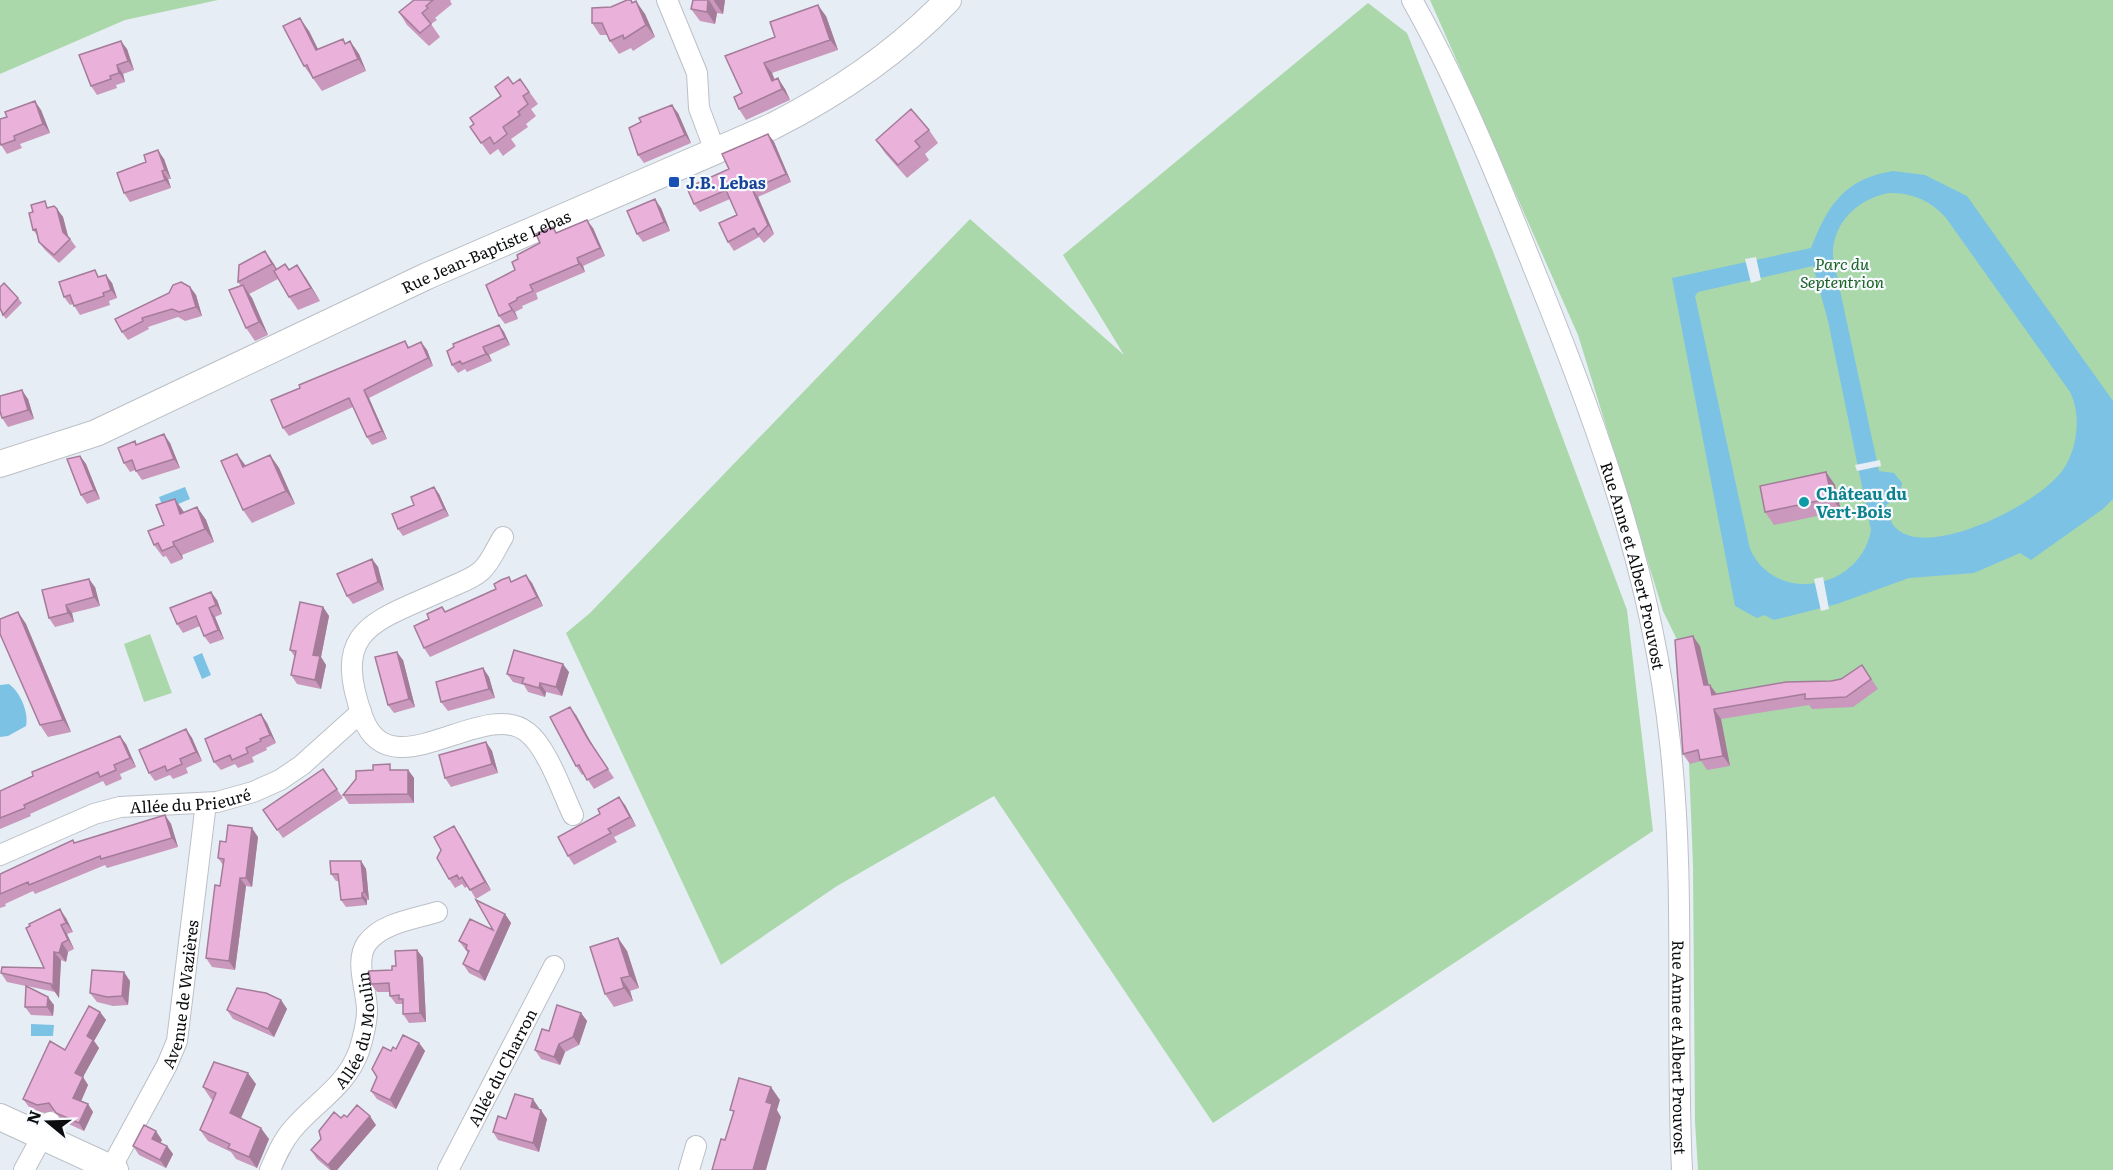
<svg xmlns="http://www.w3.org/2000/svg" width="2113" height="1170" viewBox="0 0 2113 1170" font-family="Literata,serif">
<style>
.green{fill:#aad8ab}
.water{fill:#7cc2e4;fill-rule:evenodd}
.pier{fill:#e7edf4}
.lines{fill:none;stroke-linecap:round;stroke-linejoin:round}
.minor-casing{stroke:#bbc0c7;stroke-width:22}
.major-casing{stroke:#bbc0c7;stroke-width:28}
.minor{stroke:#fff;stroke-width:20}
.major{stroke:#fff;stroke-width:26}
.wall{fill:#c998bc}
.shaded-wall{fill:#a47c99}
.building{fill:#eab1db;stroke:#a47c99;stroke-width:1.5}
.transit-dot{fill:#1a4fb4;stroke:#f7fafe;stroke-width:2}
.culture-dot{fill:#0f9aa8;stroke:#f7fafe;stroke-width:2}
.labels{text-anchor:middle;dominant-baseline:central;stroke-width:4.5;stroke-linejoin:round;paint-order:stroke}
.transit-label{font-size:16px;font-weight:bold;fill:#164399;stroke:#f7fafe;text-anchor:start}
.street-label{font-size:16px;fill:#0b0d0f;stroke:#f7fafe}
.park-label{font-size:16px;font-style:italic;fill:#1d6226;stroke:#f7fafe}
.culture-label{font-size:16px;font-weight:bold;fill:#0d838f;stroke:#f7fafe;text-anchor:start}
</style>
<rect width="100%" height="100%" fill="#e7edf4"/>
<path class="green" d="M0,0H218L125,20L0,74Z
M1430,0H2113V1170H1698L1695,1122L1693,866L1688,738L1681,648L1663,611L1578,335Z
M1368,3L1407,33L1494,254L1627,610L1653,831L1213,1123L994,796L837,886L721,965L566,633L590,613L970,219L1124,355L1063,255Z
M150,634L172,693L144,702L124,644Z"/>
<path class="water" d="M1893,171L1925,175L1967,196L2113,401V499L2103,509L2031,560L2020,553L1974,573L1909,578L1837,604L1774,620L1764,615L1757,618L1735,606L1672,278L1811,248C1828,205 1844,179 1893,171ZM1889,193C1912,192 1931,201 1946,218L2070,392C2082,416 2077,451 2062,471C2039,503 1938,555 1901,532C1890,525 1889,516 1886,505L1899,497L1902,483L1894,473L1879,471L1833,258C1831,224 1857,199 1889,193ZM1813,266L1828,321L1871,530C1861,589 1776,606 1750,549L1695,296L1698,292Z
M185,487L190,499L164,510L159,497Z
M202,653L211,675L202,679L193,657Z
M9,684C21,693 29,713 26,726L8,736L0,737V685Z
M31,1024L54,1025L53,1036H31Z"/>
<path class="pier" d="M1756,257L1761,280L1751,283L1745,259Z
M1880,460L1881,466L1857,471L1855,465Z
M1823,577L1829,609L1821,611L1814,579Z"/>
<g class="lines">
<defs>
<g id="minor">
<path d="M667,0L697,73L699,108L715,151"/>
<path id="s1" d="M1412,0C1462,89 1500,184 1538,279C1600,432 1652,576 1670,742C1686,884 1675,1028 1682,1170"/>
<path d="M503,537C496,548 491,562 481,571C471,580 456,584 444,590C374,622 330,628 363,718C391,792 483,697 527,732C547,747 562,792 573,815"/>
<path id="s2" d="M0,855L94,814L120,807L217,802L253,792L280,780L302,765L361,712"/>
<path id="s3" d="M111,1168L167,1065L177,1041L206,803"/>
<path d="M24,1170L50,1122"/>
<path id="s4" d="M270,1170C276,1156 282,1142 292,1130C315,1102 346,1087 359,1051C363,1038 367,1024 367,1010C367,990 354,961 367,943C382,923 414,919 437,912"/>
<path id="s5" d="M448,1170L554,966"/>
<path d="M689,1170L696,1146"/>
</g>
<g id="major">
<path id="s6" d="M0,464L96,433L427,276L773,126C838,93 897,53 948,0"/>
<path d="M0,1117L115,1170"/>
</g>
</defs>
<use href="#minor" class="minor-casing"/>
<use href="#major" class="major-casing"/>
<use href="#minor" class="minor"/>
<use href="#major" class="major"/>
</g>
<path class="wall" d="M414,0H451L450,1L452,4L435,18L437,20L431,24L440,37L429,46L407,25L399,12Z
M631,0L645,14L655,37L633,51L631,48L619,54L610,41L608,35H600L592,23L611,7Z
M693,0H725L723,14L717,13L715,24L700,21L691,9Z
M826,16L838,50L772,73L775,80L785,89L790,100L746,120L739,109L775,37Z
M309,31L318,50L346,43L350,41L359,54L366,71L322,91L304,66Z
M127,49L134,70L123,74L125,82L116,85L117,88L97,95L91,86Z
M520,79L538,104L531,109L536,116L526,124L528,127L511,139L516,146L503,156L498,149L490,155L470,127L513,84Z
M41,110L50,133L20,144L22,148L7,154L1,145Z
M678,113L691,143L644,163L638,155Z
M929,130L938,143L925,154L929,160L907,178L885,153L876,140Z
M768,134L774,142L791,182L758,197L774,234L764,243L759,237L734,251L728,242L737,215L730,199L700,212L694,204L729,169Z
M164,159L171,179H168L171,188L130,202L124,193Z
M50,207L57,209L63,217L68,236L76,247L59,263L45,250L39,242L37,235L33,230Z
M661,208L670,231L643,242L637,234Z
M553,227L557,233L593,228L605,256L583,266L585,272L536,293L538,299L522,306L523,308L515,312L518,319L505,324L499,316L518,259L540,243Z
M265,251L277,269L285,264L289,269L306,278L320,301L298,310L289,297L278,279L249,294L252,298L268,335L255,341L246,328L241,286L238,282Z
M100,277L112,283L117,298L109,301L110,305L80,315L73,304L70,305L64,297Z
M190,287L196,295L202,316L185,321L178,317L148,327L149,329L128,340L122,332Z
M18,298L22,303L6,319L3,315Z
M499,325L504,332L510,345L489,355L492,361L467,372L465,369L458,373L452,365Z
M405,341L409,347L421,342L427,350L433,366L369,398L387,439L372,445L367,437L353,407L289,436L283,428Z
M28,399L34,419L8,427L2,418Z
M135,441L137,445L170,443L180,468L142,480L135,470L130,472L124,463Z
M270,455L279,468L295,504L252,523L243,510L246,466Z
M80,456L86,464L100,499L87,504L81,495Z
M1826,472L1835,485L1841,511L1774,525L1765,512Z
M434,487L439,494L449,516L403,536L398,529L414,505Z
M197,507L206,520L214,542L182,555L183,559L171,564L166,556L163,557L154,545L164,525L184,513Z
M372,559L378,567L384,590L353,604L347,596Z
M512,581L532,583L543,606L430,657L424,648L445,612Z
M95,587L100,606L72,613L74,622L55,627L49,618L42,590Z
M217,600L222,614L215,617L224,639L210,644L204,636L200,626L183,633L177,624Z
M323,607L329,616L321,657L326,665L321,689L297,684L291,675L295,657L290,650Z
M18,612L26,624L71,732L48,737L40,725Z
M1700,646L1708,685H1710L1717,694L1831,681L1841,679L1862,665L1878,689L1853,707L1812,709L1809,705L1721,719L1730,766L1707,770L1701,761L1690,764L1683,754Z
M403,660L415,707L394,713L388,705Z
M483,668L489,677L495,698L448,711L441,702Z
M569,672L562,696L546,692L545,697L528,692L524,685L513,682L507,674Z
M261,714L267,723L276,743L266,748L267,750L252,757L254,762L238,768L235,764L221,770L214,762Z
M576,715L594,748L614,778L594,789L584,774L582,775L576,766Z
M186,729L192,738L202,761L186,768L188,773L181,776L173,779L170,775L155,781L149,773Z
M486,742L492,751L498,773L451,787L445,778Z
M126,744L136,767L120,774L122,779L106,786L103,781L30,814L31,816L0,829V799Z
M323,769L343,798L283,838L263,810Z
M394,770H408L414,778V803L349,804L343,795Z
M625,805L636,826L614,837L617,842L574,865L568,856Z
M165,815L171,824L178,847L107,868L105,865L35,894L33,891L5,904L6,906L0,908V874L75,843Z
M460,835L491,890L476,899L468,886L465,888L462,884L455,888L449,879L441,850Z
M258,837L252,887L246,886L235,970L212,967L206,958L220,886L223,865L218,858L226,842Z
M361,861L366,869L369,900H367V905L346,907L341,900L339,881H336L331,874Z
M505,914L511,923L485,981L469,973L463,964L468,953L459,941L493,930Z
M66,918L73,932L67,934L74,949L68,952L66,962L61,960L59,998L55,992L27,986L54,1005L53,1016L31,1015L25,1007L26,986L7,982L1,973L44,968L26,928Z
M618,938L627,951L639,988L630,991L633,1001L614,1007L605,994Z
M417,950L423,958L426,1022L409,1023L403,1014V1004H396L390,996L389,992H377L371,984L392,970L396,966Z
M130,981L128,1005L113,1006L97,1002L90,993Z
M281,1000L287,1009L274,1037L233,1019L227,1010Z
M100,1012L106,1020L94,1041L99,1048L83,1077L88,1085L81,1101L88,1104L93,1112L84,1131L62,1121L55,1111L42,1113L29,1107L23,1099L65,1050Z
M581,1013L587,1021L579,1045L565,1052L560,1065L541,1059L535,1050L549,1031Z
M419,1043L425,1051L396,1109L377,1099L371,1091L391,1051Z
M256,1084L240,1118L269,1139L257,1168L236,1159L231,1152L208,1141L200,1130L213,1100L211,1099L203,1087Z
M539,1108V1109L547,1119L539,1152L498,1140L493,1132L506,1119Z
M347,1117L376,1125L337,1170H330L317,1159L311,1150L341,1118Z
M162,1140L160,1143L167,1146L173,1154L166,1168L139,1155L133,1146Z"/>
<path class="shaded-wall" d="M709,0L717,13L715,24L707,12Z
M714,0H725L723,14L714,1Z
M636,1L645,14L655,37L646,25Z
M818,5L826,16L838,50L830,40Z
M300,18L309,31L325,63L316,50Z
M121,41L127,49L134,70L128,61Z
M350,41L359,54L366,71L358,59Z
M764,63L772,73L779,92L772,81Z
M117,65L123,74L125,82L119,73Z
M778,78L785,89L790,100L782,89Z
M35,101L41,110L50,133L43,124Z
M672,105L678,113L691,143L685,135Z
M768,134L774,142L791,182L786,174Z
M158,150L164,159L171,179L165,170Z
M162,171L168,179L171,188L165,180Z
M752,189L758,197L774,234L768,225Z
M655,199L661,208L670,231L664,222Z
M57,209L63,217L69,240L63,232Z
M587,220L593,228L605,256L600,248Z
M265,251L274,264L281,277L272,264Z
M577,258L583,266L585,272L579,264Z
M297,265L306,278L320,301L311,288Z
M106,275L112,283L117,298L111,290Z
M243,285L252,298L268,335L259,322Z
M190,287L196,295L202,316L196,307Z
M509,304L515,312L518,319L512,310Z
M499,325L504,332L510,345L505,338Z
M421,342L427,350L433,366L428,358Z
M483,347L489,355L492,361L486,354Z
M22,390L28,399L34,419L28,410Z
M364,390L369,398L387,439L382,431Z
M164,434L170,443L180,468L174,459Z
M237,454L246,466L243,467Z
M270,455L279,468L295,504L286,491Z
M80,456L86,464L100,499L94,490Z
M1826,472L1835,485L1841,511L1832,498Z
M434,487L439,494L449,516L444,509Z
M175,499L184,512L189,527L180,514Z
M197,507L206,520L214,542L205,529Z
M173,542L182,555L183,559L174,546Z
M372,559L378,567L384,590L378,582Z
M526,575L532,583L543,606L537,597Z
M89,579L95,587L100,606L94,597Z
M211,592L217,600L222,614L216,605Z
M66,605L72,613L74,622L68,613Z
M323,607L329,616L321,657L326,665L321,689L315,680L313,655Z
M209,608L215,617L224,639L218,630Z
M18,612L26,624L71,732L63,720Z
M1693,636L1700,646L1711,695L1704,685Z
M397,652L403,660L415,707L409,699Z
M563,664L569,672L562,696L556,687Z
M483,668L489,677L495,698L489,689Z
M540,683L546,692L545,697L539,688Z
M1710,685L1717,695H1712Z
M570,707L576,715L594,748L614,778L588,739Z
M1714,709L1721,719L1730,766L1723,756Z
M261,714L267,723L276,743L270,735Z
M186,729L192,738L202,761L196,752Z
M120,736L126,744L136,767L130,758Z
M486,742L492,751L498,773L492,764Z
M408,770L414,778V803L408,794Z
M619,797L625,805L636,826L630,817Z
M165,815L171,824L178,847L172,838Z
M454,826L460,835L491,890L485,882Z
M252,828L258,837L252,887L246,878Z
M361,861L366,869L369,900L364,892Z
M240,878L246,886L235,970L229,961Z
M362,893L367,900V905L362,898Z
M60,909L66,918L73,932L66,923Z
M505,914L511,923L485,981L479,972Z
M61,925L67,934L74,949L68,940Z
M618,938L627,951L639,988L630,976Z
M62,943L68,952L66,962L59,953Z
M417,950L423,958L426,1022L420,1013Z
M54,952L61,960L59,998L53,989Z
M124,972L130,981L128,1005L122,996Z
M621,978L630,991L633,1001L624,988Z
M48,997L54,1005L53,1016L47,1007Z
M281,1000L287,1009L274,1037L268,1029Z
M100,1012L106,1020L94,1041L99,1048L83,1077L88,1085L79,1106L73,1098L75,1073L87,1036Z
M581,1013L587,1021L579,1045L573,1037Z
M419,1043L425,1051L396,1109L390,1100Z
M559,1044L565,1052L560,1065L554,1057Z
M248,1073L256,1084L238,1125L230,1113Z
M771,1087L780,1100L777,1110L781,1117L766,1170H753L766,1102Z
M533,1099L539,1108L537,1115L531,1107Z
M88,1104L93,1112L84,1131L79,1123Z
M541,1110L547,1119L539,1152L533,1143Z
M370,1116L376,1125L337,1170H331L328,1165Z
M261,1128L269,1139L257,1168L249,1157Z
M156,1131L162,1140L158,1147L152,1139Z
M167,1146L173,1154L166,1168L160,1160Z"/>
<path class="building" d="M414,0H433L426,6L428,8L422,13L431,24L420,33L399,12Z
M627,0H631L632,3L636,1L646,25L624,39L623,35L610,41L602,23H592V8L611,7Z
M693,0H708L707,12L691,9Z
M818,5L830,40L764,63L772,81L778,78L782,89L739,109L734,97L742,93L725,56L775,37L770,22Z
M300,18L316,50L343,39L345,44L350,41L358,59L313,78L307,65L304,66L283,26Z
M121,41L128,61L117,65L119,73L110,76L111,79L91,86L79,55Z
M508,77L513,84L520,79L529,92L523,96L528,104L518,112L520,115L503,127L507,134L494,144L490,137L481,143L470,127L474,124L470,118L501,96L495,87Z
M35,101L43,124L14,136L15,140L1,145L0,142V119L7,117L5,112Z
M672,105L685,135L638,155L629,128L641,122L639,118Z
M911,109L929,130L915,141L920,147L898,165L876,140Z
M768,134L786,174L752,189L768,225L758,235L754,228L728,242L719,223L737,215L726,190L694,204L687,188L729,169L722,154Z
M158,150L165,170L162,171L165,180L124,193L117,173L146,162L144,155Z
M655,199L664,222L637,234L627,211Z
M45,201L47,208L54,206L57,209L63,232L70,239L54,255L39,242L36,229L33,230L29,213L33,212L31,205Z
M587,220L600,248L577,258L579,264L530,285L533,291L517,298V300L509,304L512,310L499,316L486,285L515,270L512,262L518,259L517,255L540,243L536,234L553,227L556,233Z
M265,251L272,264L238,282L239,265Z
M285,264L289,270L297,265L311,288L289,297L274,271Z
M95,270L98,277L106,275L111,290L103,293L104,296L74,306L70,295L64,297L59,282Z
M181,282L190,287L196,307L179,312L172,309L142,318L143,321L122,332L115,319L169,293L173,285Z
M4,283L18,298L3,315L0,308V287Z
M243,285L259,322L246,328L229,290Z
M499,325L505,338L483,347L486,354L462,364L460,361L452,365L447,351L454,347L453,344Z
M405,341L408,348L421,342L428,358L364,390L382,431L367,437L349,398L283,428L271,400L300,388L299,385Z
M22,390L28,410L2,418L0,411V396Z
M164,434L174,459L136,471L132,460L124,463L118,448L135,441L136,445Z
M237,454L243,467L270,455L286,491L243,510L221,461Z
M80,456L94,490L81,495L67,459Z
M1826,472L1832,498L1765,512L1760,486Z
M434,487L444,509L398,529L392,514L414,505L411,497Z
M175,499L180,514L197,507L205,529L173,542L174,546L162,551L158,543L154,545L148,531L164,525L156,505Z
M372,559L378,582L347,596L337,574Z
M526,575L537,597L424,648L414,626L429,619L427,614L442,607L445,612L496,589L494,584L501,580L509,577L511,582Z
M89,579L94,597L66,605L68,613L49,618L42,590Z
M211,592L216,605L209,608L218,630L204,636L196,616L177,624L170,608Z
M300,602L323,607L313,655L320,656L315,680L291,675L296,651L290,650Z
M18,612L63,720L40,725L0,634V619Z
M1693,636L1704,685H1710L1712,695L1786,682L1831,681L1841,679L1862,665L1871,679L1846,697L1805,699V694L1714,709L1723,756L1700,760L1698,750L1683,754L1675,640Z
M514,650L563,664L556,687L540,683L539,688L522,683L524,678L507,674Z
M397,652L409,699L388,705L375,657Z
M483,668L489,689L441,702L436,682Z
M570,707L588,739L608,769L587,780L579,765L576,766L550,717Z
M261,714L270,735L260,739L261,741L246,748L248,753L232,760L230,755L214,762L205,739Z
M186,729L196,752L180,759L182,764L175,767L167,771L165,766L149,773L139,750Z
M120,736L130,758L114,765L116,770L100,777L98,772L24,805L25,808L0,818V791L33,776L32,772Z
M486,742L492,764L445,778L439,755Z
M390,764V770H408V794L343,795L356,779V771L373,770V765Z
M323,769L337,789L277,830L263,810Z
M619,797L630,817L608,829L611,833L568,856L558,837L600,814L598,809Z
M165,815L172,838L101,859L100,856L29,885L28,882L0,894V874L73,840L74,843Z
M228,825L252,828L246,878H240L229,961L206,958L215,885L220,886L224,859L218,858L220,841L226,842Z
M454,826L485,882L470,890L462,877L459,879L457,875L449,879L437,858L441,850L434,837Z
M330,861H361L364,892L362,893V898L341,900L338,874H331Z
M476,900L505,914L479,972L463,964L469,951L466,949L467,945L459,941L470,919L493,930Z
M60,909L66,923L61,925L68,940L62,943L59,953L54,952L53,989L51,984L1,973L2,967L44,968L26,928L30,926L29,924Z
M618,938L630,976L621,978L624,988L605,994L590,947Z
M417,950L420,1013L403,1014V999H399V995L390,996L389,983L371,984L369,971L392,970V966H396L395,951Z
M92,970L124,972L122,996L107,997L90,993Z
M26,986L48,997L47,1007H25Z
M237,988L266,993L281,1000L268,1029L227,1010Z
M557,1005L581,1013L573,1037L559,1044L554,1057L535,1050L542,1029L549,1031Z
M89,1006L100,1012L87,1036L93,1040L75,1073L83,1077L73,1098L88,1104L79,1123L56,1113L49,1103L37,1105L23,1099L50,1041L65,1050Z
M403,1035L419,1043L390,1100L371,1091L377,1077L372,1069L383,1047L391,1051L393,1047L396,1049Z
M214,1062L248,1073L230,1113L261,1128L249,1157L228,1148L230,1144L200,1130L216,1093L203,1087Z
M739,1078L771,1087L766,1102L772,1104L753,1170H712L721,1139L725,1140L734,1111L730,1110Z
M515,1094L533,1099L531,1107L541,1110L533,1143L493,1132L498,1116L506,1119Z
M357,1105L370,1116L328,1165L311,1150L321,1139L319,1131L334,1112L341,1118L344,1115L347,1117Z
M144,1125L156,1131L152,1139L167,1146L160,1160L133,1146Z"/>
<rect class="transit-dot" x="668" y="176" width="12" height="12" rx="3"/>
<circle class="culture-dot" cx="1804" cy="502" r="6"/>
<g class="labels">
<g class="transit-label">
<text x="686" y="182">J.B. Lebas</text>
</g>
<g class="street-label">
<text stroke="none"><textPath href="#s6" startOffset="531">Rue Jean-Baptiste Lebas</textPath></text>
<text stroke="none"><textPath href="#s1" startOffset="609">Rue Anne et Albert Prouvost</textPath></text>
<text stroke="none"><textPath href="#s2" startOffset="200">Allée du Prieuré</textPath></text>
<text stroke="none"><textPath href="#s3" startOffset="190">Avenue de Wazières</textPath></text>
<text stroke="none"><textPath href="#s4" startOffset="170">Allée du Moulin</textPath></text>
<text stroke="none"><textPath href="#s1" startOffset="1095">Rue Anne et Albert Prouvost</textPath></text>
<text stroke="none"><textPath href="#s5" startOffset="116">Allée du Charron</textPath></text>
</g>
<g class="park-label">
<text x="1842" y="263">Parc du<tspan x="1842" dy="18">Septentrion</tspan></text>
</g>
<g class="culture-label">
<text x="1816" y="493">Château du<tspan x="1816" dy="18">Vert-Bois</tspan></text>
</g>
</g>
<g transform="translate(48 1122) rotate(289)" stroke="#f7fafe" stroke-width="4.5" paint-order="stroke">
<path d="M0-4.5L10 22L0 15L-10 22Z" fill="#0b0d0f"/>
<text y="-9" font-size="16" font-weight="bold" text-anchor="middle" fill="#0b0d0f">N</text>
</g>
</svg>
